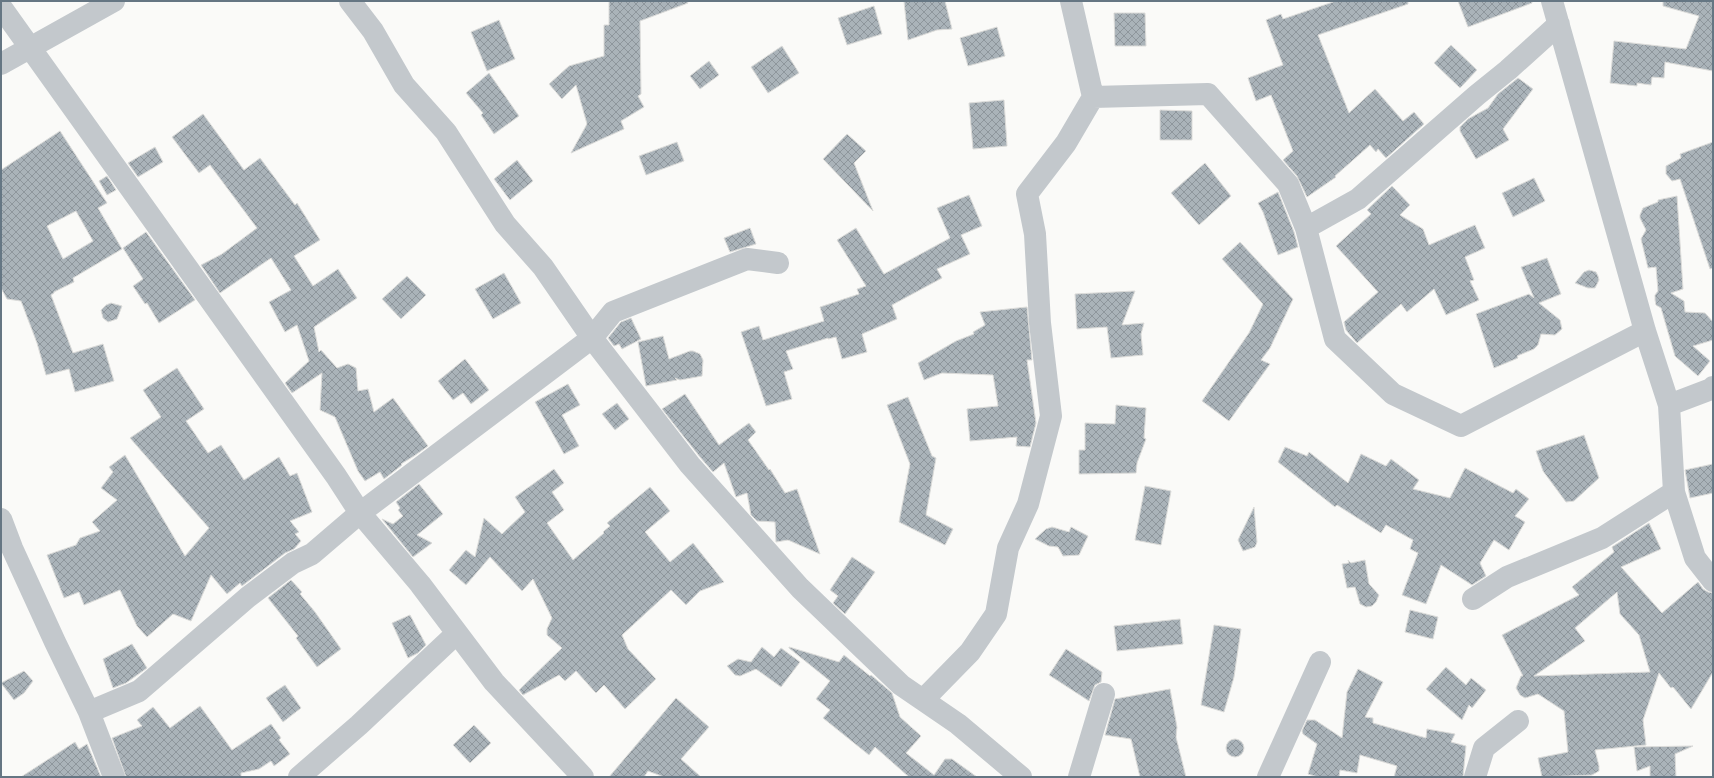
<svg xmlns="http://www.w3.org/2000/svg" width="1714" height="778" viewBox="0 0 1714 778" font-family="'Source Sans 3',sans-serif">
<style>
.building{fill:url(#building-cross-hatch);stroke:#dcdcda;fill-rule:evenodd}
.lines{fill:none;stroke-linecap:round;stroke-linejoin:round}
.minor{stroke:#c3c8cc;stroke-width:22}
</style>
<defs>
<pattern id="building-cross-hatch" width="8" height="8" patternUnits="userSpaceOnUse"><rect width="8" height="8" fill="#aab3b9"/><path d="M0 0l8 8M0 8l8-8" fill="none" stroke="#8e969c"/></pattern>
</defs>
<rect width="100%" height="100%" fill="#fafaf8"/>
<path class="building" d="M609,1H687L688,3L640,21L641,94L638,96L644,107L621,121L624,129L571,153L587,124L576,85L562,99L549,84L569,66L604,56V25H609Z
M904,1H945L952,29L937,30L908,40Z
M1336,1H1408V4L1318,35L1349,113L1375,89L1403,121L1414,112L1424,124L1386,158L1378,149L1376,152L1370,145L1335,176L1336,177L1307,197L1297,176L1283,160L1293,151L1271,95L1256,101L1248,78L1283,65L1266,20L1281,14L1283,19Z
M1458,1H1532V3L1468,27Z
M1663,1H1713V71L1665,62L1664,78L1652,77L1651,85L1637,83V86L1610,83L1614,41L1686,49L1699,16L1663,6Z
M874,6L882,34L847,45L838,18Z
M1114,13H1145L1146,46H1115Z
M499,20L515,59L487,71L471,32Z
M997,27L1005,56L968,66L960,38Z
M1451,45L1477,70L1460,88L1434,63Z
M782,46L799,73L768,93L751,67Z
M709,61L719,75L700,89L690,76Z
M489,73L519,116L494,134L481,115L483,113L466,93Z
M1518,78L1533,89L1503,129L1509,140L1476,159L1460,131V127L1468,119L1488,108L1498,94Z
M1004,100L1007,146L973,149L969,103Z
M1160,110L1192,111V140H1160Z
M203,114L244,170L260,158L295,205L297,203L320,240L294,256L313,286L338,269L357,298L314,327L319,352L321,350L337,368L348,364L356,368L358,391L368,389L374,412L393,398L428,446L414,456L401,464L402,465L384,479L380,472L365,481L358,471L335,417L320,410L322,373L292,393L285,383L309,361L297,325L285,332L269,302L291,290L271,258L220,293L201,265L222,254L257,228L210,165L199,173L172,137Z
M60,131L107,203L98,208L122,249L73,278L74,282L54,292V293L51,295L73,353L103,344L114,381L75,392L69,369L46,375L37,343L21,301L7,299L1,288V170ZM76,211L93,241L63,259L47,226Z
M847,134L866,151L854,163L873,211L823,159Z
M677,142L684,161L646,175L639,156Z
M1713,142V268L1710,269L1680,179L1672,181L1666,174V166L1681,158L1680,154Z
M155,147L163,162L138,177L128,163Z
M517,160L533,181L510,200L494,179Z
M1205,163L1231,196L1199,225L1171,193Z
M107,176L116,190L107,195L99,181Z
M1534,178L1545,201L1513,217L1502,193Z
M1392,186L1410,205L1400,215L1423,229L1429,245L1475,225L1485,248L1465,257L1474,280L1470,281L1479,300L1446,315L1434,289L1407,312L1401,304L1357,343L1346,330L1344,322L1378,292L1336,246L1371,214L1367,210Z
M1278,192L1294,232L1298,247L1278,255L1263,212L1258,203Z
M969,195L982,226L961,235L970,254L937,269L942,278L892,305L897,319L862,334L867,352L842,359L836,337L828,339V338L786,351L793,369L784,372L792,399L766,406L741,332L759,326L763,340L824,321L820,307L859,294L857,289L866,286L837,240L856,228L884,274L950,238L937,208Z
M1677,196L1683,289L1671,293L1684,301L1685,312L1705,313L1713,322V340L1693,346L1710,361L1698,376L1675,356L1661,308L1656,305L1655,300V295L1658,291L1656,267L1648,268L1641,239L1646,230L1640,218V215L1643,208L1658,202V200Z
M750,228L756,244L730,252L724,238Z
M146,232L195,300L159,323L147,303L145,304L133,286L143,279L123,248Z
M1240,242L1293,299L1270,348L1261,360L1270,364L1229,421L1202,401L1249,333L1263,304L1222,259Z
M1547,258L1561,294L1539,303L1560,320L1562,329L1555,335L1541,334L1538,345L1534,349L1517,356L1518,358L1494,368L1476,314L1529,294L1534,298L1521,267Z
M1589,270L1596,272L1598,276L1599,280L1595,288H1588L1575,283L1584,272Z
M504,273L521,303L493,319L475,289Z
M407,276L426,295L401,319L382,299Z
M1135,291L1122,325L1144,323L1141,334L1143,355L1111,358L1107,327L1077,329L1075,294Z
M111,303L122,306L117,319L108,322L103,318L101,310L106,305Z
M1027,307L1032,360H1027L1036,423L1030,447L1016,446L1017,437L970,441L967,409L998,406L993,375L942,373L924,380L918,363L956,341L974,334L973,332L985,325L980,312Z
M631,318L641,339L622,349L619,344L614,346L608,338L621,322Z
M663,336L669,359L690,351H693L700,354L703,360L702,376L680,380L675,378L677,380L646,386L638,342Z
M465,359L489,390L471,404L463,393L453,400L438,381Z
M177,368L204,409L186,421L208,453L221,445L244,480L279,457L290,476L297,473L312,512L290,521L299,532L295,534L301,541L294,549L285,553L242,586L240,583L227,594L211,575L191,621L173,614L147,637L137,626L120,590L84,605L79,592L64,598L47,555L76,545L80,538L100,531L92,522L117,500L101,488L113,472L109,467L125,455L185,556L209,528L130,438L161,417L143,390Z
M568,384L580,405L562,415L579,446L564,454L535,402Z
M685,394L719,445L749,423L756,432L748,440L769,470L770,469L785,493L797,489L820,554L788,540L776,542L775,522L757,521L751,515L747,493L736,497L724,463L713,472L700,457L662,409Z
M908,397L932,456L936,458L926,515L953,529L945,545L899,522L910,464L887,405Z
M617,403L629,419L615,430L602,414Z
M1116,405L1146,408L1144,438L1146,439L1137,463L1136,473L1079,474V450H1085V423L1115,424Z
M1584,435L1599,478L1574,501L1566,502L1543,471L1536,451Z
M1285,447L1307,456L1309,452L1348,483L1361,454L1386,466L1391,459L1419,480L1413,489L1450,498L1465,468L1513,493L1516,489L1529,499L1515,516L1525,522L1509,550L1494,540L1480,563L1486,576L1472,585L1441,565L1426,604L1402,595L1418,553L1410,549L1413,540L1386,525L1381,533L1337,505L1335,507L1278,462Z
M1713,464V493L1690,498L1685,470Z
M554,469L564,483L552,492L564,510L547,523L573,560L604,533L603,532L610,526L607,523L650,487L670,511L645,532L670,562L693,543L724,582L700,591L686,605L671,590L622,635L628,649L656,679L625,709L604,685L596,693L576,671L565,681L559,675L523,695L519,690L562,648L547,635V629L552,618L533,579L522,591L490,557L466,585L449,570L466,550L475,557L484,518L502,534L525,512L515,497Z
M419,484L443,514L417,535L432,543L413,557L382,519L393,524L403,516L398,510L400,508L396,502Z
M1145,486L1171,491L1161,545L1135,540Z
M1254,507L1257,542L1255,547L1243,551L1238,540Z
M1649,523L1661,549L1621,567L1662,613L1698,582L1703,589L1708,592L1713,593V672L1691,709L1673,687L1671,688L1659,673L1643,720L1646,745L1595,750L1599,766V771L1592,775L1542,777L1538,758L1568,752L1564,711L1538,694L1525,698L1520,695L1516,688L1521,676H1523L1502,635L1579,595L1572,587L1614,552L1612,547ZM1617,592L1620,614L1639,635L1650,672L1534,676L1585,641L1575,628Z
M1052,527L1069,532L1071,527L1088,536L1079,555L1063,556L1058,547L1049,546L1035,539L1046,529Z
M852,557L875,572L845,614L833,603L838,596L830,590Z
M1348,560L1351,563L1365,560L1369,584L1379,595L1376,602L1372,606L1366,607L1360,604L1355,587L1347,588L1342,564L1349,563Z
M291,580L302,592L300,594L315,612L341,649L317,667L296,638L298,636L268,598Z
M1410,610L1438,617L1433,639L1405,632Z
M410,615L426,645L418,653L408,658L392,623Z
M1180,619L1183,644L1117,651L1114,626Z
M1214,625L1241,629L1234,677L1224,712L1201,705Z
M132,644L147,668L126,683L113,688L103,659Z
M762,647L774,657L781,648L800,662L781,687L756,669L740,676L735,675L727,666L738,659L751,662Z
M789,647L839,662L844,655L870,676L871,675L892,693L900,717L921,736L906,753L934,775L945,759H952L977,777H909L875,747L869,755L823,718L830,710L816,699L830,681L789,648Z
M1066,649L1102,672L1101,682L1095,685L1089,701L1049,675Z
M1446,667L1466,685L1471,678L1486,690L1472,708L1469,705L1462,720L1426,689Z
M1358,669L1383,682L1365,717L1373,718V723L1426,738L1427,729L1455,734L1451,742L1466,746L1463,777H1394L1397,766L1360,755L1357,773L1340,770L1339,777H1318L1308,774L1317,744L1303,734L1302,731L1307,720H1315L1342,738L1347,692Z
M24,671L33,681L24,693L14,700L1,683Z
M285,685L301,708L283,722L266,698Z
M1170,689L1177,727L1176,737L1186,777H1140L1131,739L1105,735L1115,699Z
M676,698L709,727L681,759L701,777H664L648,771L644,777H609Z
M200,706L232,750L271,724L281,738L279,740L290,754L274,766L271,761L259,769L241,773V777H126L112,738L142,726L137,720L153,707L170,728Z
M474,725L491,743L470,763L453,745Z
M1226 748a9 9 0 1 1 18 0a9 9 0 1 1-18 0Z
M75,742L79,749L87,744L101,777H21Z
M1693,746L1675,754L1676,777H1650V766L1637,771L1634,747Z"/>
<g class="lines">
<path class="minor" d="M350,1L373,31L404,85L446,132L505,224L543,267L592,338L690,465L800,588L901,685L958,724L1021,777
M1071,1L1093,97
M1552,1L1645,331L1669,405L1674,492L1695,558L1713,581
M1,7L336,476L360,513L420,584L494,682L583,777
M1,64L114,1
M1306,228L1358,199L1477,95L1508,70L1559,24
M1669,405L1711,389L1713,387
M1,519L12,548L55,642L89,712L114,777
M1473,599L1507,577L1602,538L1674,492
M923,700L970,652L996,614L1008,548L1028,504L1051,416L1040,323L1035,234L1027,194L1066,143L1093,97L1208,94L1288,184L1306,228L1335,339L1393,394L1461,426L1645,331
M89,712L139,691L248,597L293,563L312,554L360,513L592,338L613,312L747,259L778,263
M299,777L359,725L457,633
M1079,777L1104,694
M1268,777L1320,662
M1475,777L1484,748L1518,721"/>
</g>
<rect width="1714" height="778" fill="none" stroke="#657683" stroke-width="4"/>
</svg>
